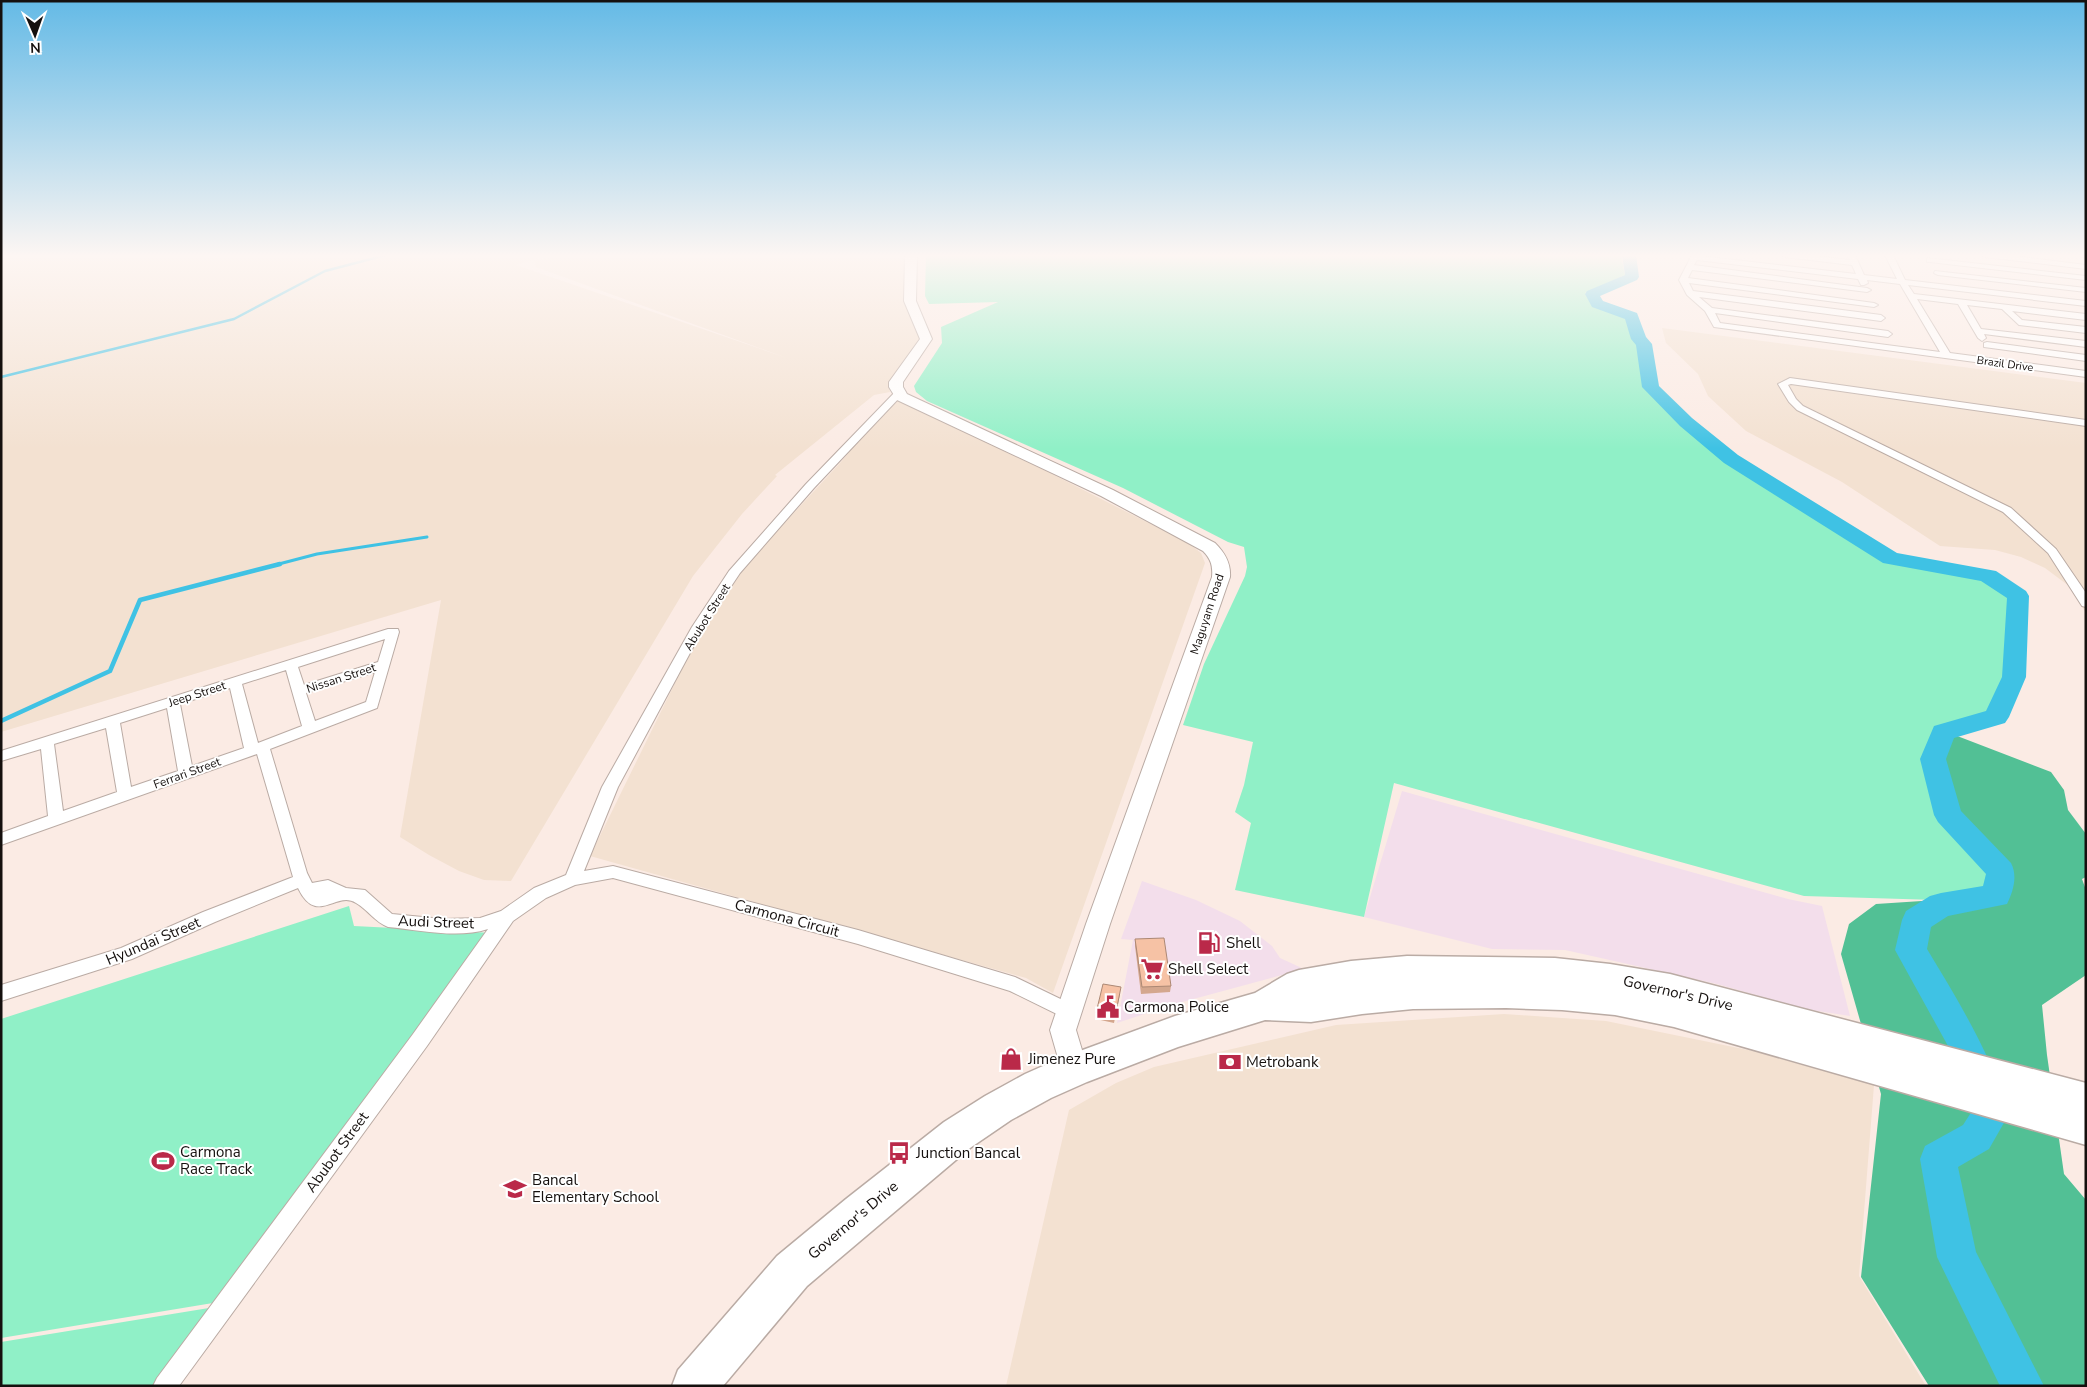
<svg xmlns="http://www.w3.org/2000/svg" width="2087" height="1387" viewBox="0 0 2087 1387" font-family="'Nunito Sans',sans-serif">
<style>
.commercial{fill:#f3deeb}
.industrial{fill:#f3e1d1}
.green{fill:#90f0c7}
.forest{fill:#52c095}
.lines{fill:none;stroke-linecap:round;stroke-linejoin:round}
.stream-far2{stroke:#3fc2e4;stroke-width:2.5}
.stream-far1{stroke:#3fc2e4;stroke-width:3}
.stream{stroke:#3fc2e4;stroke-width:4.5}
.river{fill:#3fc2e4;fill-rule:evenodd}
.street-casing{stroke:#baaba4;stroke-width:2}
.secondary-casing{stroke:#baaba4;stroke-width:2}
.highway-casing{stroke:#baaba4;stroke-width:3}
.street{fill:#fff;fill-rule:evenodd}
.secondary{fill:#fff;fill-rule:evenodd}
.highway{fill:#fff;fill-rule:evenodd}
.wall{fill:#d4a78e}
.building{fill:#f6c2a5;stroke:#ac8874}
.labels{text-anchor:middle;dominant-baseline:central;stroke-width:4;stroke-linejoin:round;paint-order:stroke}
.far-street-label{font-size:11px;fill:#15100e;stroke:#fff}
.street-label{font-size:12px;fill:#15100e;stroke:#fff}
.near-street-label{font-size:15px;fill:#15100e;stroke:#fff}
.near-poi-label{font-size:15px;fill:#15100e;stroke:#fff;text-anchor:start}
</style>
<rect width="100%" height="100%" fill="#fbebe4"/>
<path class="commercial" d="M1402,791L1788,899L1822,906L1850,1016L1805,1009L1717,984L1565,950L1492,949L1364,917Z
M1142,881L1196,900L1240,921L1272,946L1280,958L1304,969L1175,1004L1117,1023L1133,940L1121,939Z"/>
<path class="industrial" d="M1,255H539L535,259L516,265L787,358L536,267L534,260L580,255H909V300L924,339L889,387L890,392L874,395L775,475L777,476L742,514L693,576L511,881L484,880L459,871L429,855L400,837L441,600L1,732Z
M1662,328L2086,383V613L2069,586L2045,568L2021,557L1995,550L1940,546L1842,482L1746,431L1708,396L1698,374L1666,343Z
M894,399L1048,472L1188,543L1201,553L1205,563L1053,993L1026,978L590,856L702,628L741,570L840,463Z
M1504,1014L1606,1021L1753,1051L1874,1085L1859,1276L1926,1386H1006L1069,1110L1116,1083L1154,1067L1336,1025Z"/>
<path class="green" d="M926,255H1621L1625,275L1585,293L1594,305L1629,317L1646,372L1647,388L1688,428L1726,459L1890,560L1984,578L2012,595L2008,676L1988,713L1938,728L1927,756L1941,816L1990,869L1988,890L1936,900L1804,896L1394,783L1364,917L1235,890L1251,823L1235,812L1244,785L1253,742L1183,725L1204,664L1245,576L1247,567L1244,547L1228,542L1123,488L927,401L916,392L914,386L942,343L941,327L998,302L929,304L925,296Z
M349,906L354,926L493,933L219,1302L1,1338V1019Z
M215,1307L153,1386H1V1342Z"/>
<path class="forest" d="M1939,729L2051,772L2064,790L2068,810L2086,834V877L2082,879L2086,890V975L2042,1005L2047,1055L2064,1174L2086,1200V1386H1929L1861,1277L1881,1094L1841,954L1849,924L1876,904L1937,900L1989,891L1991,868L1942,816L1928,756Z"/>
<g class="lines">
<path class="stream-far2" d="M1,377L234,319L325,271L386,255"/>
<path class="stream-far1" d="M275,565L317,554L427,537"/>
<path class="stream" d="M1,721L110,671L140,600L280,564"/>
<path class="river" d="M1622,255H1636L1639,277L1637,280L1600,296L1603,301L1637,313L1646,337L1652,344L1659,386L1692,418L1738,455L1897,553L1996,571L2026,591L2029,596L2026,677L2009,717L2005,723L1954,738L1946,759L1961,811L2011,863C2018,876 2013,892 2007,904L1948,916L1931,927L1927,949C1959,1002 1991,1054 2009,1114L1989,1149L1958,1167L1976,1252L2044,1386H2000L1937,1257L1920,1159L1925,1146L1963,1125L1972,1111L1953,1055L1895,950L1902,920L1906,911L1930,896L1941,893L1983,886L1986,874L1938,822L1934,815L1920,759L1934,726L1986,711L2002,677L2007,598L1981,581L1883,563L1724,463L1680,426L1642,387L1636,345L1631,339L1625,319L1592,307L1585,294L1587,291L1625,275Z"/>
<defs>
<path id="street" d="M1692,255L1856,274L1852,265L1785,257L1781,255H1807L1850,260L1847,255H1855L1864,275L1897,279L1885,255H1893L1905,280L2086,301V306L1908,285L1914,294L2086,314V320L2012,311L2022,320L2086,327V333L2019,325L2002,309L1967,305L1981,329L2086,341V347L1984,334L1986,338L1982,341L1978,338L1958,304L1917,299L1950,353L2086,371V377L1714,327L1705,311L1687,295L1679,280ZM1697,260L1858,279L1861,285H1864L1868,283L1867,280L1900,284L1940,352L1720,323L1715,313L1888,337L1892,334L1888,331L1712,308L1699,297L1881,321L1885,318L1881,315L1693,291L1689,283L1874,307L1878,305L1874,303L1688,278L1692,270L1867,292L1871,290L1867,288L1694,265Z
M1981,255H2006L2086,265V269L1985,257Z
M2080,255H2086V257H2081Z
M1927,258L2086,276V280L1930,262H1927Z
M1935,271L2086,288V292L1938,275L1934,273Z
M1987,342L2086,355V361L1984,347V343Z
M1790,378L2086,420V426L1791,384L1788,385L1796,399L1803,406L2011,508L2056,549L2086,593V607L2082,606L2048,553L2003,512L1797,410L1789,402L1778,384Z
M899,390L904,393L902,395L814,488L740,573L704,627L618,787L584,871L613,866L858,930L1015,977L1075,1006L1078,1012L1075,1018L1069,1020L1010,991L858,944L613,878L575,885L546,898L513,921L427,1046L179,1386H153L157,1378L413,1034L488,929C458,939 419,930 388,927C375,922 368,910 356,903C336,890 317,927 298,888L215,922L132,959L1,1001V985L121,948L203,912L293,877L257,754L1,845V833L48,816L41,749L1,761V751L388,629H398L399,632L377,708L270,749L307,873L312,883L328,880L346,888L365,890L392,914L443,919L480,918L501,911L534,888L566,875L602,787L692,627L729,571L806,484L896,391ZM385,639L378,662L304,685L298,667ZM286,670L302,726L258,743L242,684ZM375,672L366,702L315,721L306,693ZM230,688L244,748L192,766L180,704ZM167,708L178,771L131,787L120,723ZM106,728L117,792L63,811L54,744Z"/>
<path id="secondary" d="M905,255H917L916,301L932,339L903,382V387L907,394L1113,490L1215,543C1225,553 1231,563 1230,577L1110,924L1076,1030L1088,1070L1084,1079L1074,1083L1064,1079L1050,1030L1086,924L1212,577C1213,566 1211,559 1203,551L1101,496L897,400L889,387V382L920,339L904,301Z"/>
<path id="highway" d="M1407,956L1555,958L1610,964L1670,974L2086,1083V1145L1674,1027L1615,1015L1562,1010L1506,1008L1413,1009L1362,1014L1311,1022L1265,1020L1178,1047L1087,1082L1051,1098L1011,1120L970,1148L807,1286L723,1386H672L678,1370L777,1256L846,1199L944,1122L985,1096L1025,1074L1061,1058L1175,1016L1255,993L1287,974L1299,970L1351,961Z"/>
</defs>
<use href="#street" class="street-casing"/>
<use href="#secondary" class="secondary-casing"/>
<use href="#highway" class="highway-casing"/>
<use href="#street" class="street"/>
<use href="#secondary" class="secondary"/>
<use href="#highway" class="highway"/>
</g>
<path class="wall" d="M1135,939L1171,986L1170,992L1141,994L1135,946Z
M1120,994L1114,1023L1096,1019V1013Z"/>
<path class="building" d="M1164,938L1171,986L1142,987L1135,939Z
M1103,984L1121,987L1115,1017L1096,1013Z"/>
<linearGradient id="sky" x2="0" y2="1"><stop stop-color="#64bae6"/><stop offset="0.57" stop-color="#fdf6f3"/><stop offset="1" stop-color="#fdf6f3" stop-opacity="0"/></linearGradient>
<rect width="2087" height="449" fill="url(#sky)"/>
<defs>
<symbol id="fuel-bare" viewBox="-9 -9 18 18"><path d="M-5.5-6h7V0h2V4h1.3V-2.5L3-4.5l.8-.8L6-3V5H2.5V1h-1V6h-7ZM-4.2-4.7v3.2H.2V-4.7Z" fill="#ba2949" stroke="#fff" stroke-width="2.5" paint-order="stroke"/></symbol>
<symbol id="supermarket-bare" viewBox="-9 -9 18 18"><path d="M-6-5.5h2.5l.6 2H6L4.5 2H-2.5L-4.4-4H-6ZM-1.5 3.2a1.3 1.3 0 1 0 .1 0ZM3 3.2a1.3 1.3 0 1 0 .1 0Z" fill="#ba2949" stroke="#fff" stroke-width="2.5" paint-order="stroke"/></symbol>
<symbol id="civic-bare" viewBox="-9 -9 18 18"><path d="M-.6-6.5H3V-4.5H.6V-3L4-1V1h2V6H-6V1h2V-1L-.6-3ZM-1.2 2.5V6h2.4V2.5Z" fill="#ba2949" stroke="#fff" stroke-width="2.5" paint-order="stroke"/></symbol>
<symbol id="shop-bare" viewBox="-9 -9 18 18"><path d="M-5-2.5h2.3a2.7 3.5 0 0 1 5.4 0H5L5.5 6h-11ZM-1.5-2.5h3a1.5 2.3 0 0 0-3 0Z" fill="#ba2949" stroke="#fff" stroke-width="2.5" paint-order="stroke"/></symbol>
<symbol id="bank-bare" viewBox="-9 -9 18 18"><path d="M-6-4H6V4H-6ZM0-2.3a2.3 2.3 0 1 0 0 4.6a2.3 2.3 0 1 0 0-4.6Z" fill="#ba2949" stroke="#fff" stroke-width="2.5" paint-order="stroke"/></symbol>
<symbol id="bus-bare" viewBox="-9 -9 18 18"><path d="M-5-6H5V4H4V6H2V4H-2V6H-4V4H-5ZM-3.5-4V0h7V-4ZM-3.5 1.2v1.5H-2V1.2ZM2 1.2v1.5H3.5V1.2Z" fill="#ba2949" stroke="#fff" stroke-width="2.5" paint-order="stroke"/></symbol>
<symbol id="stadium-bare" viewBox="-9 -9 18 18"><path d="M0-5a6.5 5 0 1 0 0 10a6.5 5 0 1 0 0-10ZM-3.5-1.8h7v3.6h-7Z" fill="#ba2949" stroke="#fff" stroke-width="2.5" paint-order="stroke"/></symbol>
<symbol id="school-bare" viewBox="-9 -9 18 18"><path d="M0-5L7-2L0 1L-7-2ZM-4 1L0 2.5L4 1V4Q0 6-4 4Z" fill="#ba2949" stroke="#fff" stroke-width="2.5" paint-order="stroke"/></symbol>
</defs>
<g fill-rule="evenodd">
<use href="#fuel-bare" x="1193" y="927" width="32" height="32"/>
<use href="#supermarket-bare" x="1136" y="953" width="32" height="32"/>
<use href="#civic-bare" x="1092" y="991" width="32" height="32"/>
<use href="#shop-bare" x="995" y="1043" width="32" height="32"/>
<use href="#bank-bare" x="1214" y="1046" width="32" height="32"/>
<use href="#bus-bare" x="883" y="1137" width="32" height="32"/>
<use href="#stadium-bare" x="147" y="1145" width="32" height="32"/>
<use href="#school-bare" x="499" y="1173" width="32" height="32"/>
</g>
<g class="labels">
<g class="far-street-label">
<text transform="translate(2005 364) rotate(8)">Brazil Drive</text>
</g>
<g class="street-label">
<text transform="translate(1207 614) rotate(-72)">Maguyam Road</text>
<text transform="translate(707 617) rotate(-58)">Abubot Street</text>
<text transform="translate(341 678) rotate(-18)">Nissan Street</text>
<text transform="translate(197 694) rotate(-18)">Jeep Street</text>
<text transform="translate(187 773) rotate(-20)">Ferrari Street</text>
</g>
<g class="near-street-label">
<text transform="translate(787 918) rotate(15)">Carmona Circuit</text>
<text transform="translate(436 922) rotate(2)">Audi Street</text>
<text transform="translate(153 941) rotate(-23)">Hyundai Street</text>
<text transform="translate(1678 993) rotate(13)">Governor's Drive</text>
<text transform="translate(337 1152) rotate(-54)">Abubot Street</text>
<text transform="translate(853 1220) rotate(-40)">Governor's Drive</text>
</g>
<g class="near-poi-label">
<text x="1226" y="943">Shell</text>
<text x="1168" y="969">Shell Select</text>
<text x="1124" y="1007">Carmona Police</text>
<text x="1028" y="1059">Jimenez Pure</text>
<text x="1246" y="1062">Metrobank</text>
<text x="180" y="1152">Carmona<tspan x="180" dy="17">Race Track</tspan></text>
<text x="916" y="1153">Junction Bancal</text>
<text x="532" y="1180">Bancal<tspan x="532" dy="17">Elementary School</tspan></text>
</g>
</g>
<rect width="2087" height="1387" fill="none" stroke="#15100e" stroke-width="5"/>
<g transform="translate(35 35) rotate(178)" stroke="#ffffff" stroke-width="4" paint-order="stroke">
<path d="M0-4L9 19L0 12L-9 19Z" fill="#15100e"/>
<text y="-8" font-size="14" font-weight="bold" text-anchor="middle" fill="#15100e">N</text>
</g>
</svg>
